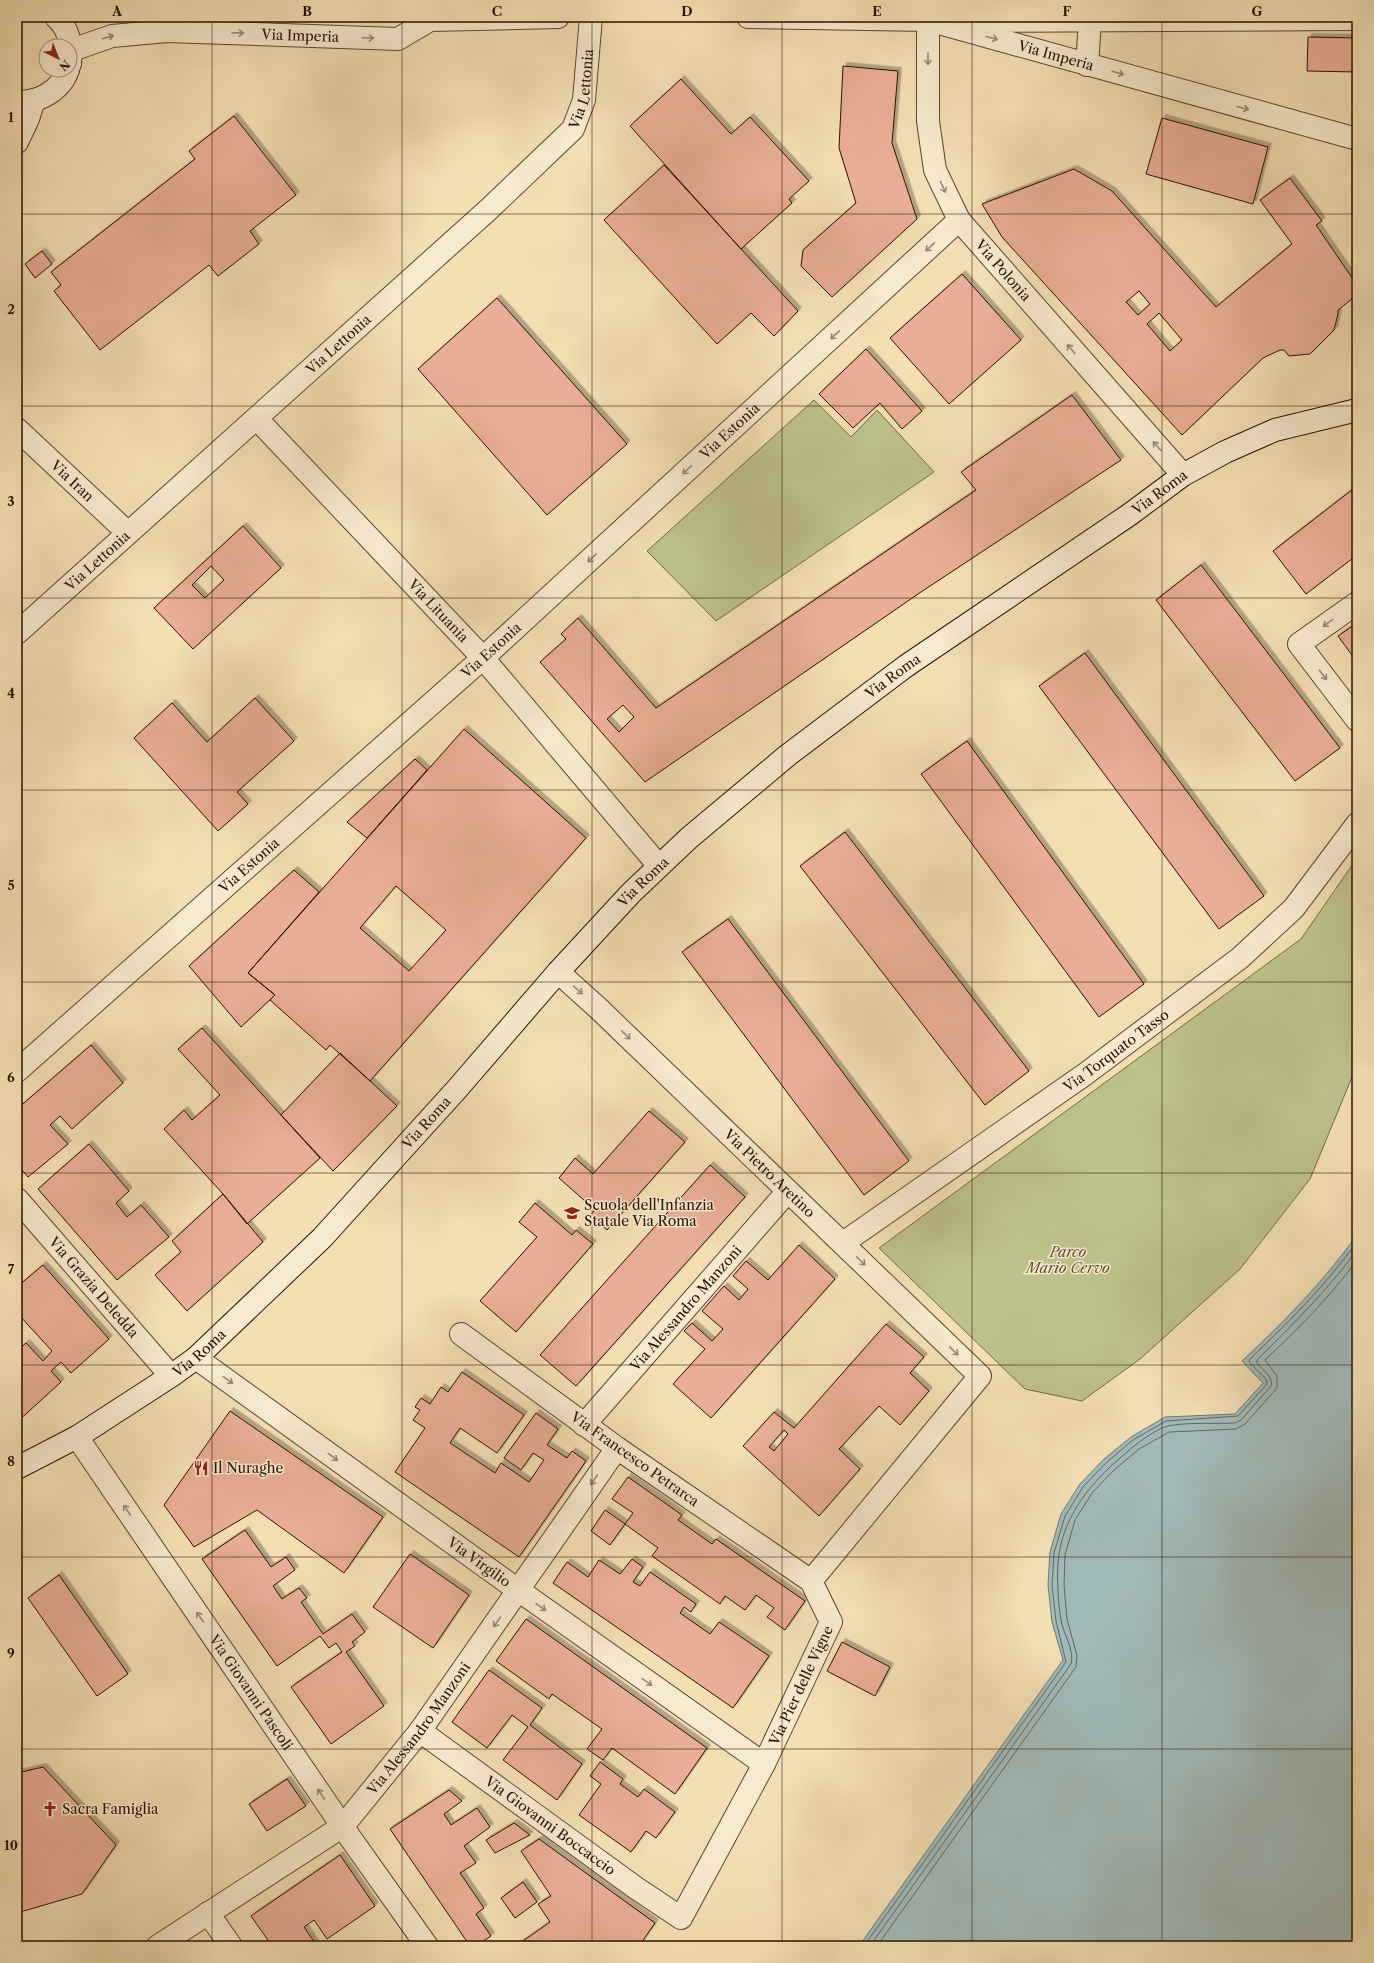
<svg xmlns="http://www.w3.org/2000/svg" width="1374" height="1963" viewBox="0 0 1374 1963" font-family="'Libre Caslon Text',serif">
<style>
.green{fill:#bec18b;stroke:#746846}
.water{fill:#a1bab9;stroke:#71766f}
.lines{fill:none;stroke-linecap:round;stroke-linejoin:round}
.shore{stroke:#65655d;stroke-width:1}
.building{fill:#e9ae97;stroke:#291001;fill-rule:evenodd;filter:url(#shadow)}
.minor-casing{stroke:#5c442e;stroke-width:24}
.tertiary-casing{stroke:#5c442e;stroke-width:24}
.secondary-casing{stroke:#291001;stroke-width:24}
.minor{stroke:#f8eacf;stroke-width:22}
.tertiary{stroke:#f8eacf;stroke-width:22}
.secondary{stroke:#f8eacf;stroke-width:22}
.oneway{stroke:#9b8872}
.grid{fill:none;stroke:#291001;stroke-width:1;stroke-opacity:0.55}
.labels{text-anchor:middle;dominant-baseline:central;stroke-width:3;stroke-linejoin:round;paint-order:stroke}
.street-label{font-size:14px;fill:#291001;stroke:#f8eacf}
.poi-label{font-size:14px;fill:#291001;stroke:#f8eacf;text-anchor:start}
.park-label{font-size:14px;font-style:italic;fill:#5d4e31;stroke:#f8eacf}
.neatline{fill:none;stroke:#291001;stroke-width:1.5}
.grid-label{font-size:13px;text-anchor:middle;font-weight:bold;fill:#291001}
</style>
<defs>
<filter id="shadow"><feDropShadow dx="3.5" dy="-3.5" stdDeviation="0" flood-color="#0004"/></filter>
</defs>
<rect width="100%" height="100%" fill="#f4dfb5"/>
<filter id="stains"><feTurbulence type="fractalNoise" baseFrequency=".005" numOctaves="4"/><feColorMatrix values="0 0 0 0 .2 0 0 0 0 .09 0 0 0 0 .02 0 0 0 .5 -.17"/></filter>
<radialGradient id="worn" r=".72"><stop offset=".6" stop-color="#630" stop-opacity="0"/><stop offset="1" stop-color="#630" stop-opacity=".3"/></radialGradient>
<path class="green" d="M814,400L851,437L877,410L934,472L716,621L647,551Z
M1357,858V1065L1310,1179L1240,1269L1140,1359L1082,1401L1025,1389L879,1248L1301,939Z"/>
<path class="water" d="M1357,1235V1946H859L1063,1660L1052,1622L1048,1585L1050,1552L1061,1514L1080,1484L1104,1459L1131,1437L1165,1417L1235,1414L1263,1383L1242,1361C1284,1322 1323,1282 1357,1235Z"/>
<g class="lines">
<path class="shore" d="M864,1946L1066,1662L1056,1621L1052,1585L1054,1553L1065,1516L1083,1487L1107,1462L1133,1440L1166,1421L1238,1416L1267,1384L1266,1379L1250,1363L1249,1360C1289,1322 1324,1287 1357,1242
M870,1946L1071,1664C1075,1651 1063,1633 1061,1620C1059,1609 1058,1598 1058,1587C1053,1527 1084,1488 1127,1452C1136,1444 1156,1429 1168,1426C1186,1422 1216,1424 1235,1423L1241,1420L1272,1385L1270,1377L1257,1363V1360C1292,1325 1327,1291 1357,1250
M877,1946L1076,1667L1077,1656L1067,1619L1064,1585L1065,1555L1075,1520L1092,1493L1114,1470L1139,1449L1169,1432L1236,1429L1245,1424L1277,1388V1376L1265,1360C1298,1329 1330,1297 1357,1260"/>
</g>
<path class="building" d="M1308,37L1357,38V72L1307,71Z
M843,66L898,71L892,143L917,219L832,297L801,266L803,250L856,203L839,148Z
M681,79L731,134L750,117L809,181L789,199L792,203L741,249L630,126Z
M234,116L296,195L250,231L259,244L218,276L209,265L100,350L54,291L61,285L51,272L195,159L189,151Z
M1162,118L1268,147L1253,204L1146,174Z
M664,165L798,311L774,336L751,313L717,344L604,220Z
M1074,169L1112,191L1216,307L1292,244L1260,200L1290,178L1322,221L1316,225L1357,285V295L1338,310V314L1334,330L1310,354L1289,356L1284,350H1280L1263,358L1182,435L1002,237L982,204ZM1139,291L1150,304L1138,315L1126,302ZM1159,313L1182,340L1170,351L1147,324Z
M42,251L52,264L35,278L25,264Z
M962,274L1021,340L949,404L890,338Z
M497,298L627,444L547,515L418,369Z
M866,349L922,411L902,429L880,403L853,428L819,394Z
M1072,395L1121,460L921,592L645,782L540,662L566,639L561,634L578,618L656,708L976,490L961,472ZM623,705L634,717L619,732L607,719Z
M1357,486V555L1306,594L1273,551Z
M243,526L281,568L193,649L154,608ZM211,566L224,580L205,598L192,585Z
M1201,565L1340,748L1295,781L1156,600Z
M1357,623V662L1338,636Z
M1085,653L1264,896L1219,929L1039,686Z
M255,698L294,741L237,792L248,804L218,831L134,738L172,703L207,742Z
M464,729L586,838L370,1081L330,1045L326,1050L270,1000L275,995L248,973ZM396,886L446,930L409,971L360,928Z
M967,741L1144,984L1099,1017L921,774Z
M415,759L427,770L367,838L347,822Z
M845,832L1029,1071L985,1105L800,866Z
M294,870L319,892L248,973L275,995L241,1027L189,966Z
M728,919L909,1161L864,1195L682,952Z
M202,1028L320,1158L247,1224L223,1194L164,1129L184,1110L192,1120L220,1095L178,1049Z
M91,1045L123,1083L72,1129L60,1116L50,1125L68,1144L28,1177L17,1164V1109Z
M340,1053L397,1106L333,1171L281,1115Z
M649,1111L685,1142L607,1230L590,1215L595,1210L559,1178L575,1158L593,1174Z
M89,1144L129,1191L116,1203L127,1217L141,1205L169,1237L117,1280L38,1189Z
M710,1165L745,1197L576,1386L540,1355Z
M223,1194L263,1242L187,1311L155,1275L181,1252L172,1241Z
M535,1203L572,1235L576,1230L593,1244L516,1332L480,1301L537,1237L519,1222Z
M799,1245L835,1279L711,1418L673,1384L705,1349L684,1331L692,1323L712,1341L723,1329L702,1311L724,1286L739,1300L748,1289L733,1276L746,1261L768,1280Z
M43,1265L109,1339L71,1373L61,1362L51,1371L61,1382L17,1422V1351L26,1343L43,1361L52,1351L19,1315L17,1317V1287Z
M886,1324L924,1357L910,1373L929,1391L900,1425L879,1406L839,1449L860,1469L819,1516L743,1446L774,1412L794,1428ZM784,1430L788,1434L774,1451L769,1447Z
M462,1372L524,1415L497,1453L460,1428L450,1443L495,1473L501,1463L529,1482L544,1460L533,1453L521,1470L504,1458L536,1413L558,1429L547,1445L567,1458L572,1451L586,1461L519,1557L395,1472L425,1428L413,1420L420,1410L415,1407L421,1398L430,1404L441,1387L448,1392Z
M230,1411L383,1517L344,1573L257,1510L194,1547L164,1505Z
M628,1477L682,1515L678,1520L712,1544L716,1539L805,1601L785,1630L767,1617L774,1608L756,1595L745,1610L725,1596L720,1604L652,1556L658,1548L625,1524L633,1513L612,1499Z
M605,1510L625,1524L610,1545L591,1531Z
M245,1530L271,1567L286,1557L295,1570L273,1586L282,1599L299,1588L307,1598L301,1602L323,1634L352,1614L365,1632L352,1642L355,1646L346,1652L384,1706L331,1744L291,1687L342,1652L336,1643L329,1648L320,1636L277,1666L202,1559Z
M410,1554L469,1595L433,1648L373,1607Z
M632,1559L643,1567L633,1582L640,1586L650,1572L696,1604L691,1612L684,1607L680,1613L710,1634L719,1622L769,1656L733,1708L553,1583L567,1562L588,1577L599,1560L620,1574Z
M59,1575L128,1674L97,1696L28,1598Z
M526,1619L707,1748L675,1794L612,1748L603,1760L587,1749L602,1729L552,1694L549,1699L496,1661Z
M842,1642L890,1667L875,1696L827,1671Z
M489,1670L542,1708L530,1725L582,1764L557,1800L503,1760L528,1727L512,1715L487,1748L452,1722Z
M600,1762L623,1779L620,1784L638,1797L644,1789L675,1812L656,1838L646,1831L631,1852L579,1815L601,1784L590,1776Z
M43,1767L116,1845L82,1894L17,1913V1773Z
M287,1779L306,1806L267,1831L249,1804Z
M449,1790L462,1801L444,1814L451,1825L477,1808L490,1827L464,1846L476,1863L460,1873L484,1908L476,1914L491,1936L476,1946H470L390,1829Z
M514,1823L530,1835L495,1853L486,1840Z
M539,1839L655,1923L639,1946H516L550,1922L538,1904L551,1896L521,1851Z
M340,1855L375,1906L327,1939L314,1920L304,1927L317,1946H272L251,1916Z
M523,1882L537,1902L515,1918L501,1898Z"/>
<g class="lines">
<defs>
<g id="minor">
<path id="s1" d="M928,20V121L935,170L959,220L1183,475"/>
<path d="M17,142L28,119L34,100"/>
<path id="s2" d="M257,419L483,658L659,866"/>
<path id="s3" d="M17,429L128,533"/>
<path d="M1357,603L1299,644L1357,720"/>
<path id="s4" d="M17,633L488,210L573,129L584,100L591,17"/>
<path id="s5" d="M558,972L598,1008L980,1376L811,1581"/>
<path id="s6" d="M17,1071L483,658L959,220"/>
<path id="s7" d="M17,1199L171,1376"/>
<path id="s8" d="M843,1243L1084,1075L1240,958L1294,908L1357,824"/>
<path id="s9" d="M196,1358L504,1580L764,1764"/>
<path id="s10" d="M584,1425L788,1191"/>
<path id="s11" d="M77,1437L349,1836L427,1946"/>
<path id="s12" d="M420,1731L636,1888L681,1918L764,1764L831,1622L811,1581L617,1448L461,1334"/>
<path d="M208,1913L231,1946"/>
<path id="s13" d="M158,1946L343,1826L420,1731L617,1448"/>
</g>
<g id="tertiary">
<path d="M56,17C70,30 72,46 70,64"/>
<path id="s14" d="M748,17L928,20L1357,139"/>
<path d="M955,21L1357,19"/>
<path id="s15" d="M72,50L112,36L167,31L398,39L430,20L558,17"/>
<path d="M1087,65L1090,20"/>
<path d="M17,101C38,104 61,90 68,70"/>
</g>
<g id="secondary">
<path id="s16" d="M17,1468L77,1437L171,1376L196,1358L322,1238L457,1089L558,972L631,893L689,838L788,755L906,666L1129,515L1183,475L1225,452L1275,430L1357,410"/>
</g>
</defs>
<use href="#minor" class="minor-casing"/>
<use href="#tertiary" class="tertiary-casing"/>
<use href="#secondary" class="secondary-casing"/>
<use href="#minor" class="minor"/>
<use href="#tertiary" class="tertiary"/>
<use href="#secondary" class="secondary"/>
</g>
<defs><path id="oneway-shaft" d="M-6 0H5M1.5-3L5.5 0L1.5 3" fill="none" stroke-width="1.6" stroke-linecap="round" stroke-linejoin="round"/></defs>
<g class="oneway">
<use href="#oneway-shaft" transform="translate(238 33) rotate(2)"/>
<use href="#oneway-shaft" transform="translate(108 37) rotate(-16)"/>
<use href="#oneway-shaft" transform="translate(368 38) rotate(2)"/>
<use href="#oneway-shaft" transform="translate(992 38) rotate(15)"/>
<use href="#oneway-shaft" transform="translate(928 59) rotate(90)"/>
<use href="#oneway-shaft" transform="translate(1118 73) rotate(16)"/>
<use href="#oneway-shaft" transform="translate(1243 108) rotate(15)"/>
<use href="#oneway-shaft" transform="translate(943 187) rotate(65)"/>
<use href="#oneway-shaft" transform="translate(930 247) rotate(137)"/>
<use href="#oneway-shaft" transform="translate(835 335) rotate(137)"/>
<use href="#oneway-shaft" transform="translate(1071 349) rotate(-131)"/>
<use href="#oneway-shaft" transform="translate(1157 446) rotate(-131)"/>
<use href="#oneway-shaft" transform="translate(687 470) rotate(137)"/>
<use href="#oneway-shaft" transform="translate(592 558) rotate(137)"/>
<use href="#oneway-shaft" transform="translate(1328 623) rotate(144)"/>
<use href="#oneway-shaft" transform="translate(1323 675) rotate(53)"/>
<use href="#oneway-shaft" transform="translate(578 990) rotate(42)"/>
<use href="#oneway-shaft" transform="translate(626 1035) rotate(44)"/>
<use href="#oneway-shaft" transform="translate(861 1261) rotate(44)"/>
<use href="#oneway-shaft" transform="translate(954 1351) rotate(44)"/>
<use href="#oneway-shaft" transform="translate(228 1380) rotate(36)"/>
<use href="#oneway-shaft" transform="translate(333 1457) rotate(36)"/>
<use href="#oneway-shaft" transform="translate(594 1480) rotate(124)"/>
<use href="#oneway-shaft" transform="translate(127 1510) rotate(-124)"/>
<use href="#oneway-shaft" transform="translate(541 1607) rotate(35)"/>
<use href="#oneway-shaft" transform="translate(200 1617) rotate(-124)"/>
<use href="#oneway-shaft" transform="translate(497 1622) rotate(125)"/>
<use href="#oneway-shaft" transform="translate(647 1682) rotate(35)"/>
<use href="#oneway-shaft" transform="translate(321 1794) rotate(-124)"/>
</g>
<path class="grid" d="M212,17V1946M402,17V1946M592,17V1946M782,17V1946M972,17V1946M1162,17V1946M17,214H1357M17,406H1357M17,598H1357M17,790H1357M17,982H1357M17,1173H1357M17,1365H1357M17,1557H1357M17,1749H1357"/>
<defs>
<symbol id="school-bare" viewBox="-9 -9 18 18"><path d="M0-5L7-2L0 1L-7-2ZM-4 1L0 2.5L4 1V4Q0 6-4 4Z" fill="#8f2418" stroke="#f8eacf" stroke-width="2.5" paint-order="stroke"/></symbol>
<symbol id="restaurant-bare" viewBox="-9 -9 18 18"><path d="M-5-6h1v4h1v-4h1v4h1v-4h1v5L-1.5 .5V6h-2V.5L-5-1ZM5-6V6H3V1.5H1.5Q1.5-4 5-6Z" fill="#8f2418" stroke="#f8eacf" stroke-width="2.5" paint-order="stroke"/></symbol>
<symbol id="church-bare" viewBox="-9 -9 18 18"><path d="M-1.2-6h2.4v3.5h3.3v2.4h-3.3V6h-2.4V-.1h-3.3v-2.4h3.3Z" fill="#8f2418" stroke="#f8eacf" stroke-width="2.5" paint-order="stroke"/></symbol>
</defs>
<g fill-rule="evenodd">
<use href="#school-bare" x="561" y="1202" width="22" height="22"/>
<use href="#restaurant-bare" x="190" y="1457" width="22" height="22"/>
<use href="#church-bare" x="39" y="1798" width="22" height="22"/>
</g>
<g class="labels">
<g class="street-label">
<text stroke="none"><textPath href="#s15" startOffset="231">Via Imperia</textPath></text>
<text stroke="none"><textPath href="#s14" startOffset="313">Via Imperia</textPath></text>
<text stroke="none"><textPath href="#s4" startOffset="792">Via Lettonia</textPath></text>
<text stroke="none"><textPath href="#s1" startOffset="273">Via Polonia</textPath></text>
<text stroke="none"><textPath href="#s4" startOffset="432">Via Lettonia</textPath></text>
<text stroke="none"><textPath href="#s6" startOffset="958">Via Estonia</textPath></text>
<text stroke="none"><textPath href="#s3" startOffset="76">Via Iran</textPath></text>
<text stroke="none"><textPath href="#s16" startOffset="1512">Via Roma</textPath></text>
<text stroke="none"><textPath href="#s4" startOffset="108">Via Lettonia</textPath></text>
<text stroke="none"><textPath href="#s2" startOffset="264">Via Lituania</textPath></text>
<text stroke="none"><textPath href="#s6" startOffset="634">Via Estonia</textPath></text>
<text stroke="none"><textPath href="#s16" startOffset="1188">Via Roma</textPath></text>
<text stroke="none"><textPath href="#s6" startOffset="310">Via Estonia</textPath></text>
<text stroke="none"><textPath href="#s16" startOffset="864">Via Roma</textPath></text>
<text stroke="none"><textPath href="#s8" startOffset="334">Via Torquato Tasso</textPath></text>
<text stroke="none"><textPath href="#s16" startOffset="540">Via Roma</textPath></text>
<text stroke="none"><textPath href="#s5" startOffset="292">Via Pietro Aretino</textPath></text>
<text stroke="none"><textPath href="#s7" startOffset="117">Via Grazia Deledda</textPath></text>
<text stroke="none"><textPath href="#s10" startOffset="155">Via Alessandro Manzoni</textPath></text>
<text stroke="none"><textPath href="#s16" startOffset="216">Via Roma</textPath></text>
<text transform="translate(635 1459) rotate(35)">Via Francesco Petrarca</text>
<text stroke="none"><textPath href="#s9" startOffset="349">Via Virgilio</textPath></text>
<text stroke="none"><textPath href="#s12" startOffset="583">Via Pier delle Vigne</textPath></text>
<text stroke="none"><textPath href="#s11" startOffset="309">Via Giovanni Pascoli</textPath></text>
<text stroke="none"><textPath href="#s13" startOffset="344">Via Alessandro Manzoni</textPath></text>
<text stroke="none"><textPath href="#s12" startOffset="161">Via Giovanni Boccaccio</textPath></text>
</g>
<g class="poi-label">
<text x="584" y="1205">Scuola dell'Infanzia<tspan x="584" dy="16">Statale Via Roma</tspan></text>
<text x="213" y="1468">Il Nuraghe</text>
<text x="62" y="1809">Sacra Famiglia</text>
</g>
<g class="park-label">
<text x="1068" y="1252">Parco<tspan x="1068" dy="16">Mario Cervo</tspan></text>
</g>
</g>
<rect width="1374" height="1963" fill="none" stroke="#f4dfb5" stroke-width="44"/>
<g transform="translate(58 58) rotate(137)"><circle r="19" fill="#f8eacf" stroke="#a5937d"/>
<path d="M0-3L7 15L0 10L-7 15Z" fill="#8f2418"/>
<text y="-6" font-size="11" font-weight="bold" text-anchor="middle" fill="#291001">N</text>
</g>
<rect x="22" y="22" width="1330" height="1919" class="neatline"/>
<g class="grid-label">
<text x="117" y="16">A</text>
<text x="307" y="16">B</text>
<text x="497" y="16">C</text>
<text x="687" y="16">D</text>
<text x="877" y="16">E</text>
<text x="1067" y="16">F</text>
<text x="1257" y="16">G</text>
<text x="11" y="122">1</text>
<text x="11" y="314">2</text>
<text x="11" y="506">3</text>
<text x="11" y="698">4</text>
<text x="11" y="890">5</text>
<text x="11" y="1082">6</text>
<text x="11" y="1274">7</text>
<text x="11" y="1466">8</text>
<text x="11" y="1658">9</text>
<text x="11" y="1850">10</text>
</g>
<rect width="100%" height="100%" filter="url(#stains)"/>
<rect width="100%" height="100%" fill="url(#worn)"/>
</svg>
